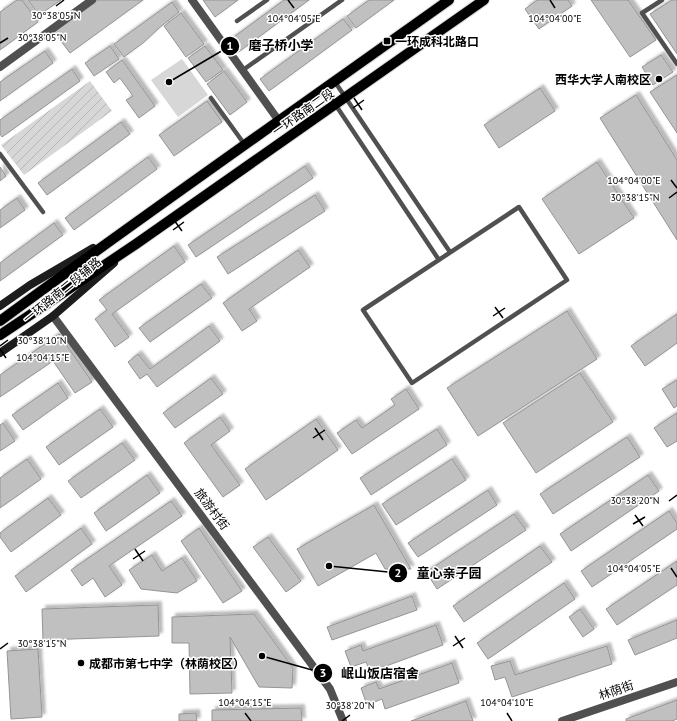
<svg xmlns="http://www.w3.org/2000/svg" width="677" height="721" viewBox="0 0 677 721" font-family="'PT Sans','Noto Sans SC',sans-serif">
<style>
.park{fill:#d7d7d7}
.garden{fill:url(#garden-furrows)}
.building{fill:#c0c0c0;stroke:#949494;filter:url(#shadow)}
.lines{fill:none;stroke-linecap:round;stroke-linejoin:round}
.primary-casing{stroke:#dbdbdb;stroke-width:12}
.service{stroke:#505050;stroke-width:4.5}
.minor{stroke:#505050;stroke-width:8}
.tertiary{stroke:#505050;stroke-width:8}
.secondary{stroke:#1d1d1d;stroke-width:8}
.primary{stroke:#000;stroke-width:10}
.ticks{fill:none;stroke:#000;stroke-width:1.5}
.poi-dot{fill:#000;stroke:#fff;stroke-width:1.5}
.labels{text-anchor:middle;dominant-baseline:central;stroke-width:3;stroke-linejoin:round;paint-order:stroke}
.poi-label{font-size:12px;font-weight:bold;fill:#000;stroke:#fff;text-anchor:start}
.street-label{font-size:12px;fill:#000;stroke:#fff}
.ticks-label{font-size:10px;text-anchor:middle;fill:#000;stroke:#fff;stroke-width:3;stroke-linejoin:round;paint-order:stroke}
.leader{fill:none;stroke:#000;stroke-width:1.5}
.callout-dot{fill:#000;stroke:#fff;stroke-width:1.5}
.mark-label{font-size:12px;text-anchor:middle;font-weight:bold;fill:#fff}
.callout-label{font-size:13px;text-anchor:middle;font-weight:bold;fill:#000;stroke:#fff;stroke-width:3;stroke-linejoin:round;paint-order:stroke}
</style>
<defs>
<pattern id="garden-furrows" width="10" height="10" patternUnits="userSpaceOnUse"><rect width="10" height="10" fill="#d7d7d7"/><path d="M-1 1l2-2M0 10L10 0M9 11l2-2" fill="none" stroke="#b7b7b7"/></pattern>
<filter id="shadow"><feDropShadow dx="3.5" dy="-3.5" stdDeviation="1" flood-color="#0004"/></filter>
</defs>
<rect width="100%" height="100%" fill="#fff"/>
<path class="park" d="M182,59L208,95L178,117L151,80Z"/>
<path class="garden" d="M90,81L112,111L24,175L1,145Z"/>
<path class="building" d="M17,0H22L38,22L0,50V12Z
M28,0H61L39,15Z
M98,0H143L70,53L54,32Z
M203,0H238L215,17Z
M284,0H309L236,54L227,42Z
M369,0H394L356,28L347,16Z
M537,0H568L572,6L539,29L525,9Z
M591,0H628L656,40L630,57Z
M672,0H677V54L650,14Z
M172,2L179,12L159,28L143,43L124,57L114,44Z
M181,13L204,44L186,57L164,26Z
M343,19L352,30L269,91L260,79Z
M110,46L119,59L94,76L85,63Z
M205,46L223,70L206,82L188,58Z
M45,51L53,63L0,101V82Z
M661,55L673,72L653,85L642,67Z
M122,60L155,106L139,118L126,100L133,96L120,78L114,83L106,72Z
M72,69L80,81L2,137L0,134V120Z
M224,71L247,102L230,115L207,84Z
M677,75V133L650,92Z
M540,88L555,111L499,148L484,125Z
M636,95L677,160V240L600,118Z
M207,101L222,122L174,156L159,135Z
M121,122L130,134L47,195L38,183Z
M148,157L157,169L74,230L65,218Z
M597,162L634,218L579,254L542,199Z
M305,166L313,178L196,257L188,245Z
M0,167L6,176L0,181Z
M315,195L325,211L228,274L217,257Z
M17,198L25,210L0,228V210Z
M54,223L63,235L0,281V263Z
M174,246L185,262L112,314L129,337L115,347L95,319L107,310L99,300Z
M298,250L310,267L249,309L257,321L242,331L223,303Z
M201,284L212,298L150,342L139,328Z
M567,311L597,359L478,436L447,388Z
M677,314V343L645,366L631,346Z
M209,326L220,341L157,387L147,374L140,379L128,362L138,354L150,369Z
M59,334L92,382L75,393L53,361L0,397V375Z
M580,373L613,422L536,473L503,423Z
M211,378L223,394L175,428L163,413Z
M677,380V406L674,408L662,389Z
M58,383L68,398L23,430L12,415Z
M406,389L419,409L352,454L337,433L356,420L362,428L395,405L391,399Z
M100,409L113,427L59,465L46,447Z
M677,413V441L667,447L654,428Z
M220,417L230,431L211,445L240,485L223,497L184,443Z
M316,419L338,450L266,500L245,469Z
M3,423L15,441L0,451V425Z
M437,429L447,445L371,495L360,478Z
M627,437L640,457L553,514L540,494Z
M122,443L135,460L81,498L68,481Z
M27,459L41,479L0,508V478Z
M452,459L466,480L396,525L382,504Z
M147,475L160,493L106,531L94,513Z
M648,475L659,491L571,551L560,534Z
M488,490L497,505L418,557L408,543Z
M48,498L61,515L11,552L0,537V533Z
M171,501L182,516L109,566L122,585L105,597L93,578L82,586L71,570Z
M374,505L411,569H385L376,553L318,586L297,549Z
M669,511L677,523V529L592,587L581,571Z
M514,514L526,530L437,589L426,572Z
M81,528L92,544L26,592L15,576Z
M199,528L242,591L223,603L181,541Z
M268,537L301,581L286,592L253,547Z
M540,546L552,562L464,622L453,606Z
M152,555L162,571L182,558L197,581L177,593L141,589L129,570Z
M677,561V585L617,625L606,609Z
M564,583L575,599L488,659L477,643Z
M412,596L417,610L332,640L327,627Z
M158,605L159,636L43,640L42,609Z
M580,609L594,629L583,637L569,617Z
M254,614L293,668L292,688L259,687L230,637L232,693L190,694L189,643H172V617Z
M677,620V638L635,655L628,640Z
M436,625L443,645L370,672L366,662L351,667L345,651L361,645L363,651Z
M607,646L612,664L512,697L505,677L495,680L491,666L510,661L515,675Z
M38,649L42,717L11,719L7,651Z
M452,663L459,683L385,709L382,699L367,705L361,688L376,682L379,689Z
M677,700V719L672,721H626V719Z
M466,701L473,721H411Z
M301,708L302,721H212V710Z
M196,713L197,721H179V714Z"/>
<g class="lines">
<defs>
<path id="primary" d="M0,321C148,212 299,107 449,0
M0,335L136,244L484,0"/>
</defs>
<use href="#primary" class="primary-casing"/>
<path class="service" d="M662,0L642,13L677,64
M237,21L267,0
M243,70L342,0
M335,82L450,252
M325,89L439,260
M211,98L245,145
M0,154L43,212
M519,207L567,280L412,383L363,310Z"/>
<path class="minor" d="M192,0L279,121
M0,67L92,0"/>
<path class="tertiary" d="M53,316L330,689L343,721
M562,721L677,682"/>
<path class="secondary" d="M0,306L30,285L93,248
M0,353L53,316L114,263"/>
<use href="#primary" class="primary"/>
</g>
<path class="ticks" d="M288,0L294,8M550,0L555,8M56,6L64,0M0,43L8,38M354,98L362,110M353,108L364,100M671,180L677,188M669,198L677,192M174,220L182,231M173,230L184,222M495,307L503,318M493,316L505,308M0,346L8,340M0,349L6,358M315,428L323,440M313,438L325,430M669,501L677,495M635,515L643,526M633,524L645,517M135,549L143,561M133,559L145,551M671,568L677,577M455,636L463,648M453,646L465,638M0,649L8,643M245,713L251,721M507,713L512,721M342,721L350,715"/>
<g class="poi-dot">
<rect x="383" y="37" width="8" height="8" rx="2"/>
<circle cx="659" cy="79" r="4"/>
<circle cx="81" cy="663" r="4"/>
</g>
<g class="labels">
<g class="poi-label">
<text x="395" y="41">一环成科北路口</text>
<text x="651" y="79" text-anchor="end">西华大学人南校区</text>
<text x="89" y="663">成都市第七中学（林荫校区）</text>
</g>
<g class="street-label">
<text transform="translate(303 112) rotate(-35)">一环路南二段</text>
<text transform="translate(62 290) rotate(-39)">一环路南二段辅路</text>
<text transform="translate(212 509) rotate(53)">旅游村街</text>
<text transform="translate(616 690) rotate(-19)">林荫街</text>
</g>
</g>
<g class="ticks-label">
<text x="56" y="19">30°38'05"N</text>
<text x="294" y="22">104°04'05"E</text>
<text x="555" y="22">104°04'00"E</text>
<text x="42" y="41">30°38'05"N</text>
<text x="634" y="184">104°04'00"E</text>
<text x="635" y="201">30°38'15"N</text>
<text x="42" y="344">30°38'10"N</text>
<text x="43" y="361">104°04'15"E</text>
<text x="635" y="504">30°38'20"N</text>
<text x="634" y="572">104°04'05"E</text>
<text x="42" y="647">30°38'15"N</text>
<text x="245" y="706">104°04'15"E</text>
<text x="507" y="706">104°04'10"E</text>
<text x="350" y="709">30°38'20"N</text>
</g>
<path class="leader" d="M169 82L230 46M329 566L398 573M262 656L323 673"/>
<g class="callout-dot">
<circle cx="169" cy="82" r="4"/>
<circle cx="329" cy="566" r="4"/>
<circle cx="262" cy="656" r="4"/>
<circle cx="230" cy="46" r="10"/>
<circle cx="398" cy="573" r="10"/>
<circle cx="323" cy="673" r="10"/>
</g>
<g class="mark-label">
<text x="230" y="50">1</text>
<text x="398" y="577">2</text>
<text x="323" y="677">3</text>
</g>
<g class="callout-label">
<text x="281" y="50">磨子桥小学</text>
<text x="449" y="578">童心亲子园</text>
<text x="380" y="678">岷山饭店宿舍</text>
</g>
</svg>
